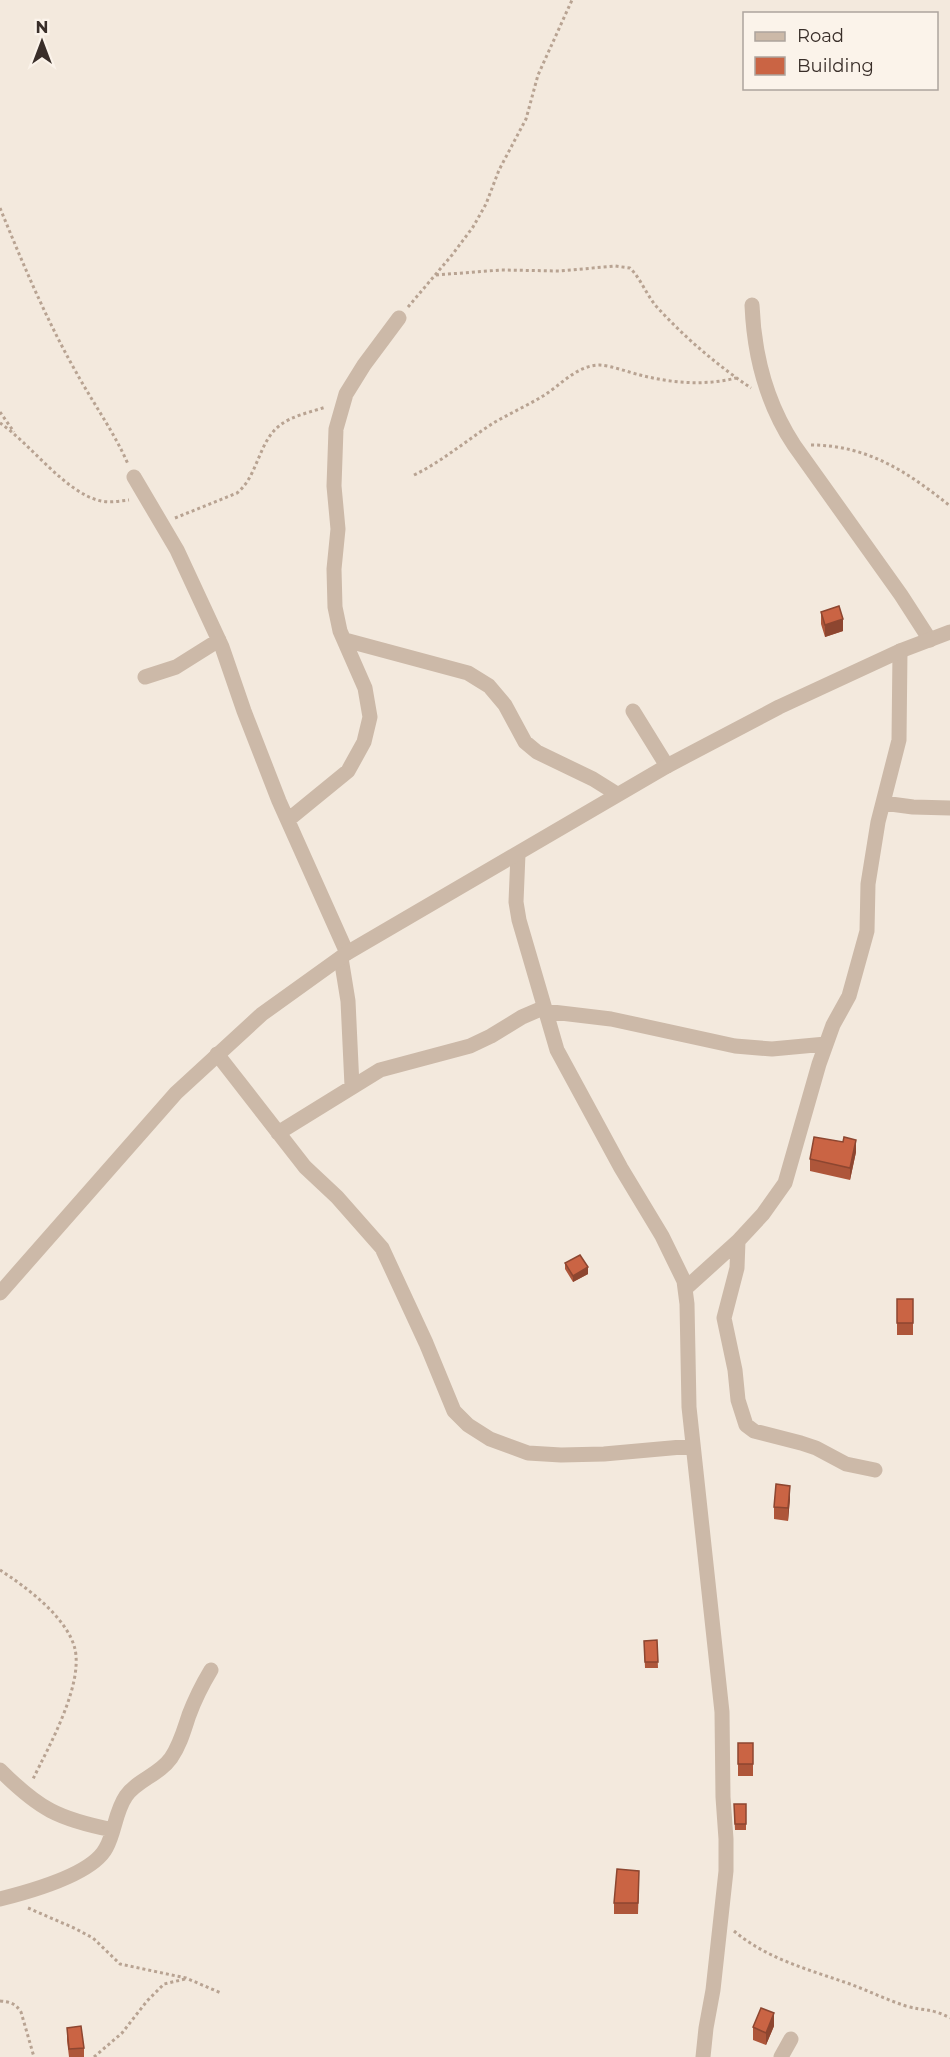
<svg xmlns="http://www.w3.org/2000/svg" width="950" height="2057" viewBox="0 0 950 2057" font-family="Montserrat,sans-serif">
<style>
.lines{fill:none;stroke-linecap:round;stroke-linejoin:round}
.path{stroke:#b8a392;stroke-width:3;stroke-dasharray:3 3;stroke-linecap:butt}
.minor{stroke:#ccb9a8;stroke-width:15}
.tertiary{stroke:#ccb9a8;stroke-width:15}
.wall{fill:#ae563a}
.shaded-wall{fill:#8d4630}
.building{fill:#ca6444;stroke:#8d4630;stroke-width:1.5}
</style>
<rect width="100%" height="100%" fill="#f3e9dd"/>
<g class="lines">
<path class="path" d="M0,208C23,264 46,319 76,372C93,403 114,432 128,464
M436,275L501,270L560,271L615,266L630,268C641,279 646,294 656,306C684,337 717,365 751,388
M408,307L452,255L473,227L486,204L499,170L526,119L538,75L572,0
M0,412L14,432
M0,423C31,444 65,493 101,501C110,503 120,501 129,500
M811,445C867,445 908,472 950,506
M414,475C443,461 468,439 495,422C511,413 528,405 543,396C561,385 577,365 600,365C612,366 628,372 640,375C671,383 704,386 736,378
M175,518L237,493C258,476 258,443 279,426C291,416 311,412 326,407
M0,1570C26,1587 67,1617 75,1649C83,1686 49,1746 33,1779
M28,1908L74,1928L93,1938L120,1964L186,1978L221,1993
M734,1931C767,1959 810,1970 850,1984C869,1991 887,2000 906,2006C923,2011 932,2008 950,2018
M0,2001C10,2002 15,2003 21,2012L34,2057
M94,2057L122,2033L147,2001L164,1984L185,1979"/>
<path class="minor" d="M752,305C754,354 767,404 794,445L901,595L930,640
M134,477L177,550L222,647L244,711L279,801L347,953
M345,640L468,673L489,686L505,705L525,742L537,752L593,779L617,794
M145,677L176,667L219,640
M633,711L667,766
M883,803L913,807L950,808
M288,820L348,771L364,742L370,717L365,688L340,631L335,607L334,569L338,529L334,486L336,429L346,394L364,365L399,318
M518,854L516,902L519,920L557,1050L621,1168L662,1236L684,1281L687,1304L689,1407L722,1712L723,1797L726,1839V1871L713,1990L706,2028L703,2057
M341,958L348,1001L352,1086
M544,1011L611,1019L735,1046L772,1049L826,1044
M217,1054L305,1167L337,1197L382,1248L426,1343L454,1411L468,1425L490,1439L528,1453L561,1455L604,1454L693,1446
M278,1133L380,1070L470,1046L491,1036L522,1017L543,1008
M738,1241L737,1268L724,1318L735,1370L738,1400L746,1425L754,1431L801,1443L816,1448L846,1464L875,1470
M685,1289L738,1241L763,1214L785,1183L819,1064L833,1025L849,996L867,931L868,884L878,822L899,740L900,651
M0,1770C39,1809 58,1819 113,1830
M0,1899C28,1892 92,1875 106,1848C115,1832 115,1812 126,1796C137,1780 159,1775 171,1758C180,1745 184,1730 189,1715C195,1699 202,1685 211,1670
M781,2057L791,2039"/>
<path class="tertiary" d="M0,1293L176,1093L262,1014L347,953L667,766L779,707L900,651L950,632"/>
</g>
<path class="wall" d="M821,612L843,631L825,637L821,624Z
M856,1152L850,1180L810,1171V1159Z
M565,1263L588,1274L573,1282L565,1269Z
M897,1299H913V1335H897Z
M790,1498L788,1521L774,1519V1507Z
M657,1640L658,1668H645L644,1641Z
M738,1743H753V1776H738Z
M746,1804V1830H735L734,1811Z
M639,1881L638,1914H614V1903Z
M774,2026L766,2045L753,2040V2027Z
M67,2028L84,2048V2057H69L67,2040Z"/>
<path class="shaded-wall" d="M843,619V631L825,637V625Z
M856,1140V1152L850,1180V1168Z
M588,1267V1274L573,1282V1276Z
M790,1486V1498L788,1521V1508Z
M774,2013V2026L766,2045V2033Z"/>
<path class="building" d="M839,606L843,619L825,625L821,612Z
M814,1137L843,1142L844,1137L856,1140L850,1168L810,1159Z
M580,1255L588,1267L573,1276L565,1263Z
M897,1299H913V1323H897Z
M776,1484L790,1486L788,1508L774,1507Z
M657,1640L658,1662H645L644,1641Z
M738,1743H753V1764H738Z
M734,1804H746V1824H735Z
M617,1869L639,1871L638,1903H614Z
M761,2008L774,2013L766,2033L753,2027Z
M81,2026L84,2048L69,2049L67,2028Z"/>
<rect x="743" y="12" width="195" height="78" fill="#fbf3ea" stroke="#ada49d" stroke-width="1.5"/>
<rect x="755" y="32" width="30" height="9" fill="#ccb9a8" stroke="#ada49d" stroke-width="1.5"/>
<text x="797" y="42" font-size="18" fill="#392e29">Road</text>
<rect x="755" y="57" width="30" height="18" fill="#ca6444" stroke="#ada49d" stroke-width="1.5"/>
<text x="797" y="72" font-size="18" fill="#392e29">Building</text>
<g transform="translate(42 42)" stroke="#fbf3ea" stroke-width="4.5" paint-order="stroke">
<path d="M0-4.5L10 22L0 15L-10 22Z" fill="#392e29"/>
<text y="-9" font-size="16" font-weight="bold" text-anchor="middle" fill="#392e29">N</text>
</g>
</svg>
